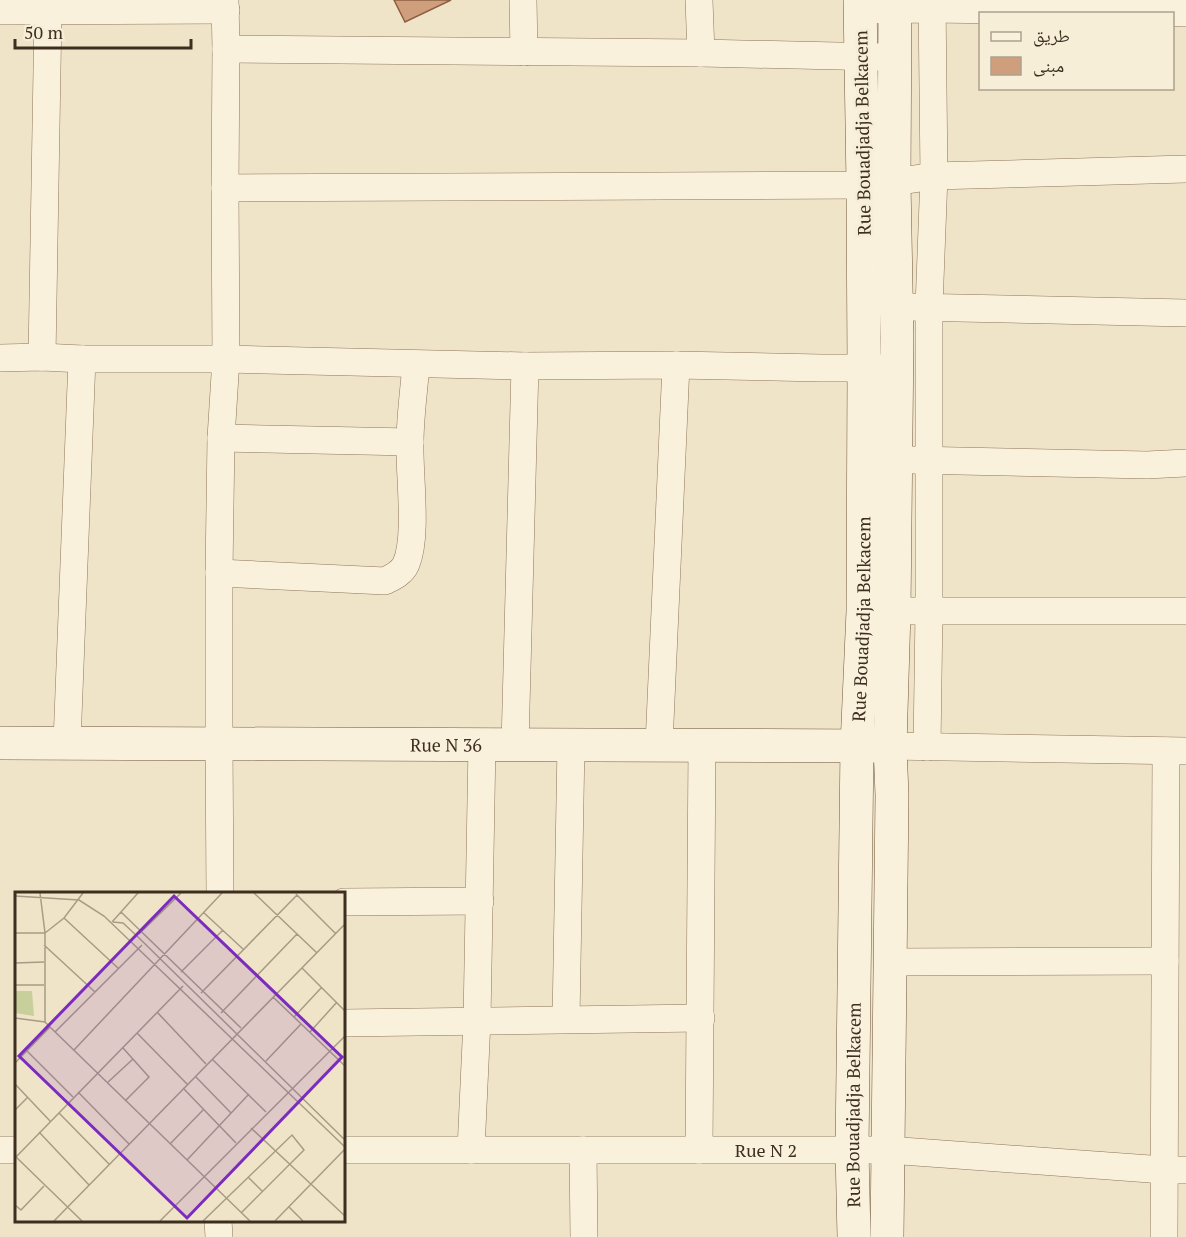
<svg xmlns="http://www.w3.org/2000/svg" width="1186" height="1237" viewBox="0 0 1186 1237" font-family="'PT Serif','Noto Naskh Arabic',serif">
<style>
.building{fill:#cf9f7d;stroke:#8d5f41;stroke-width:1.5}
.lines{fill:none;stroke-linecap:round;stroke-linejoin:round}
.street-casing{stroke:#8d765c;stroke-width:28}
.secondary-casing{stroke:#6f573f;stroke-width:34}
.street{stroke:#faf1dc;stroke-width:27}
.secondary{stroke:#faf1dc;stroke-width:33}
.labels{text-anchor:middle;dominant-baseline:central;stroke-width:6;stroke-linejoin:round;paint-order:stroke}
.street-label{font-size:18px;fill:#3d2e20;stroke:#f7eed8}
.inset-road{fill:none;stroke:#a89b85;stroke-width:1.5}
.view{fill:#7b2cbf;fill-opacity:0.15;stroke:#7b2cbf;stroke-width:3}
.inset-edge{fill:none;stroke:#3d2e20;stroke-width:3}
</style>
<rect width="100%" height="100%" fill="#f0e4c8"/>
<path class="building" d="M394,0H451L405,22Z"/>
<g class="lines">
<defs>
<g id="street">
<path d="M523,0L524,52"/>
<path d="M699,0L701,53"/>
<path d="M860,10L932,9L1186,13"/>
<path d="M0,11L226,10"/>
<path d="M226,49L701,53L882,57"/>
<path d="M225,188L863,185L894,182L934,176L1186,169"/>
<path d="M910,307L1186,313"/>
<path d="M42,357L48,12"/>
<path d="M0,358L42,357L82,359H226L525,366L676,365L821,368H884"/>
<path d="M221,438L410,442"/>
<path d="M912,460L1147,465L1186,463"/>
<path d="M219,573L385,581C393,577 402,573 406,564C418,536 409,475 410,443C410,417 414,390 416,364"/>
<path d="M911,611H1186"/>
<path d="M67,743L82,359"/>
<path d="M515,745L525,366"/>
<path d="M659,745L676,365"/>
<path d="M890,746L1186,751"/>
<path d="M927,747L929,611V307L934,176L932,0"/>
<path d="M220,894L219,744V573L221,438L226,359L225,188L226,49L225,0"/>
<path d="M344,902L480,901"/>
<path d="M890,962L1165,961"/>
<path d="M566,1019L571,745"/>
<path d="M344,1023L701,1018"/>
<path d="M0,1150H16"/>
<path id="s1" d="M344,1150H888L1164,1170H1186"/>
<path d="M471,1150L477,1020L482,745"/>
<path d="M583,1150L584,1237"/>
<path d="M699,1150L702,746"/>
<path d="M218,1220L219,1237"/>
<path d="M1164,1237L1166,751"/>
</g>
<g id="secondary">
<path id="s2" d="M0,743L877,746"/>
<path id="s3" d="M854,1237L852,1150L857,746L863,611L864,369L863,185L860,0"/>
<path d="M887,1237L892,795L890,746L894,611L897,338L894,182L895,0"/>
</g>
</defs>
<use href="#street" class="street-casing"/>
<use href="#secondary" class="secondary-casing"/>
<use href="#street" class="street"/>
<use href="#secondary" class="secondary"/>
</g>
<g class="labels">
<g class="street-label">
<text transform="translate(862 133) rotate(-91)">Rue Bouadjadja Belkacem</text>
<text stroke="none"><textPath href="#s3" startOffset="618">Rue Bouadjadja Belkacem</textPath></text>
<text stroke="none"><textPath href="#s2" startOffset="446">Rue N 36</textPath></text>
<text stroke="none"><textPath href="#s3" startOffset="132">Rue Bouadjadja Belkacem</textPath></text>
<text stroke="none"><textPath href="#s1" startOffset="422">Rue N 2</textPath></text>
</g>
</g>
<g transform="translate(15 892)">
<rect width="330" height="330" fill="#f0e4c8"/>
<path d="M0,99H17L19,124L0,121Z" fill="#c9cf9b"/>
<path class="inset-road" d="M239,1L302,61M281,2L321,42M0,4L64,8L89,24L330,255M106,20L226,136M188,20L228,57M49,26L103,76M97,30L123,1M98,30L108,31L122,44L330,248M0,41H30L25,1M124,42L166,1M29,53L80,100M0,71L29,70M287,76L330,119M166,80L208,38M0,93H29M186,101L282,3M258,105L330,174M142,120L191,172M206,121L282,42M279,125L307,95M0,126L30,130L35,135L235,329M30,130V41L49,26L68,1M40,140L127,53M295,140L322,110M122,141L172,192M108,156L134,185L110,209M59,158L207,1M12,159L58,205M197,167L251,220M251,169L286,132M0,171L35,135M180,184L216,221M92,191L118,167M0,192L35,229M168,196L221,251M63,200L114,252M0,218L13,205M44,221L94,272M236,236L330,324M24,240L74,293M155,252L189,217M0,264L67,329M1,265L168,94M172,268L234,202M233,285L247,299M0,313L6,318L29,294M274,315L288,329M39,329L329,33M145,329L330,144M188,329L277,243L289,258L226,321M260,329L330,257"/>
<path class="view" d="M159,4L327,165L172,326L4,164Z"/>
<rect width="330" height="330" class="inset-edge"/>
</g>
<rect x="979" y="12" width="195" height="78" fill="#f7eed8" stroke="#ada18e" stroke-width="1.5"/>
<rect x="991" y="32" width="30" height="9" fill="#faf1dc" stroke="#ada18e" stroke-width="1.5"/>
<text x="1033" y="42" font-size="18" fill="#3d2e20">طريق</text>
<rect x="991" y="57" width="30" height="18" fill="#cf9f7d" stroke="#ada18e" stroke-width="1.5"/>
<text x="1033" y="72" font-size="18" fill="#3d2e20">مبنى</text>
<path d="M15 39v9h176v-9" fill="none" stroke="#3d2e20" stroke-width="3"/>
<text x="24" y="39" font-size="18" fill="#3d2e20" stroke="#f7eed8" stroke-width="4.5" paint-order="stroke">50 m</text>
</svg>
